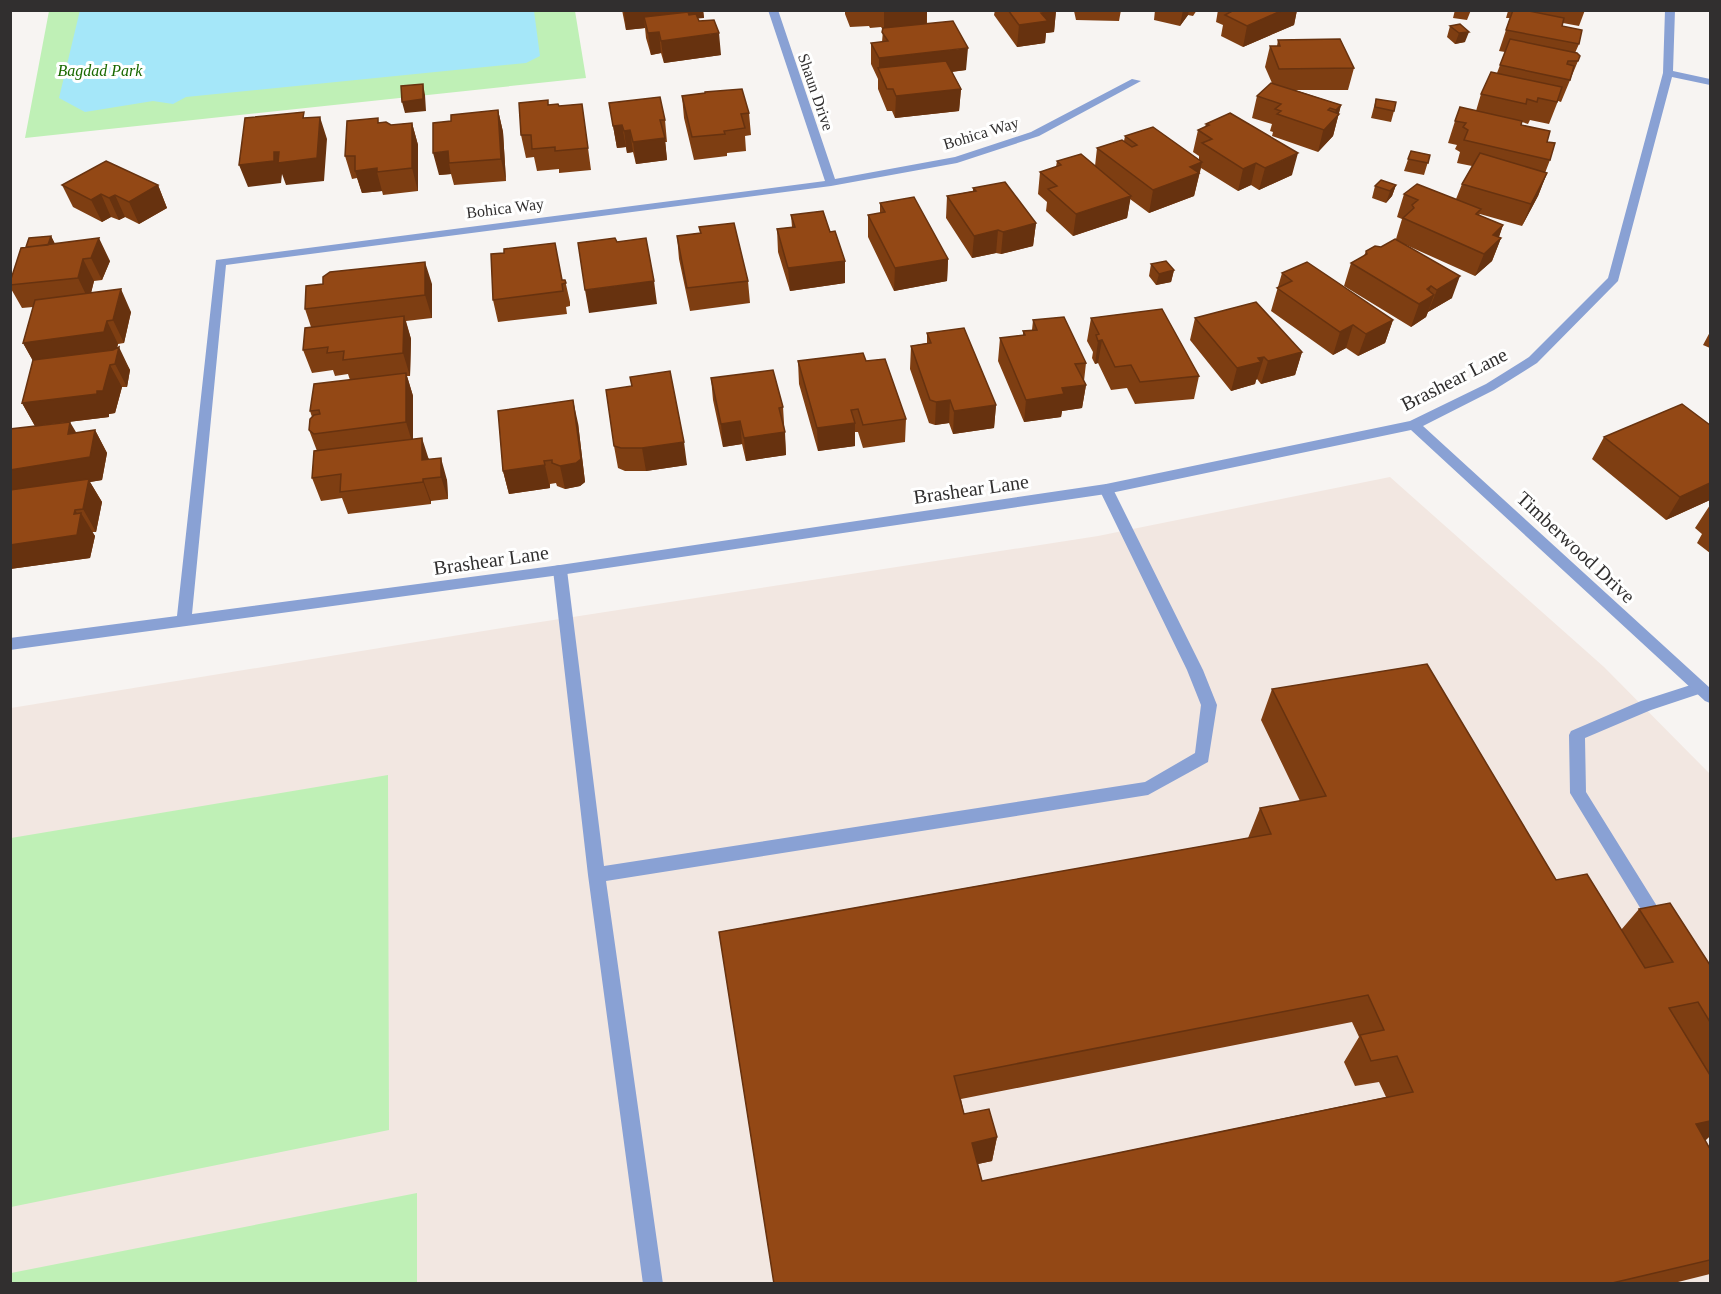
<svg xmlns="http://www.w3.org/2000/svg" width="1721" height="1294" viewBox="0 0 1721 1294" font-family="Georgia,serif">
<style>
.built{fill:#f2e7e1}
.green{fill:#bff0b6}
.water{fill:#a5e7f9}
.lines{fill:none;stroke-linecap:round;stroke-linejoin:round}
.service{fill:#89a1d4;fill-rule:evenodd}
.minor{fill:#89a1d4;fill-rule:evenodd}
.wall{fill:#7e3e12;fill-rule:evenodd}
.shaded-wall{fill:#67320f}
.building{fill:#934815;stroke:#67320f;stroke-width:1.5;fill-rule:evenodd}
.labels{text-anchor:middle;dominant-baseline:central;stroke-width:6;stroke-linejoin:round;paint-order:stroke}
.far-park-label{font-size:16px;font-style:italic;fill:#196900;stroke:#fff}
.far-street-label{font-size:16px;fill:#312f2f;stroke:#fff}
.street-label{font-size:20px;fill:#312f2f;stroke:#fff}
</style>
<rect width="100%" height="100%" fill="#f7f4f2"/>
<path class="built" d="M1390,477L1604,667L1710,774V1283L11,1284V708L502,628L1098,536Z"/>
<path class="green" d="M49,11H575L586,78L25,138Z
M388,775L389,1130L11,1207V838Z
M417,1193V1283H11V1273Z"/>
<path class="water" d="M80,10L534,11L540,56L526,63L186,97L173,104L153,101L85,112L59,98Z"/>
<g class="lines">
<path class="service" d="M1106,484L1113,489L1203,670L1217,705L1208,762L1148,795L606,881L663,1284H643L588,875L553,570L555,566L560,565L567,570L604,866L1145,782L1195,753L1201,705L1187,670L1099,489Z
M1700,682L1705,684L1708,688L1705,692L1651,710L1585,738L1586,792L1665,919L1668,924L1665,929L1659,932L1653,929L1570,793L1569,735L1571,731L1641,701Z"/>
<path class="minor" d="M768,10H778L835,179L955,157L1031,132L1132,79L1141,81L1039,136L957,163L831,186L226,265L192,614L560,565L1106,484L1410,421L1486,384L1529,357L1608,278L1663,73L1665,10H1675L1673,71L1710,79V85L1672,77L1618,281L1537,363L1494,390L1423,426L1710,688V703L1705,701L1411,430L1106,494L560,575L10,650V638L177,616L216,260L825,181Z"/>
</g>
<path class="wall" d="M622,10H703L704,18H697L699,21L721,55L664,63L661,53L651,55L646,38L645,28L626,30Z
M845,10H927V24L966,70L952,72L961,89L959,111L895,118L892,111H887L878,89V79L871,64V43L882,42L883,30L881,27L870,28L869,26L850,27L845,14Z
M995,10H1056L1054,32L1046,33L1045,43L1017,47L994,15Z
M1062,10H1121L1119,21L1076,20L1074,11Z
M1155,10H1197L1193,16L1188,15L1180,26L1154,20Z
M1218,10H1297L1294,25L1243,47L1221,36L1223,25L1216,22Z
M1455,10H1471L1467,20L1453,18Z
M1506,10H1585L1579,26L1563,23L1562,26L1579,44L1575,53L1578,61L1561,102L1558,101L1549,124L1530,120L1528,124L1522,122L1521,125L1547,142L1550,160L1545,173H1547L1538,196L1522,226L1480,214L1479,215L1503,225L1499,237L1501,238L1492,261L1475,276L1406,245L1452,298L1428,312L1426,317L1411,327L1344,286L1351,263L1364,256L1366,251L1381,247L1396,239L1402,219L1397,217L1404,194L1456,199L1462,184L1472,166L1457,163L1460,152L1455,149L1457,145L1448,143L1455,121L1476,111L1481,94L1497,73L1505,52L1499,51L1510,18H1506L1508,11Z
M1460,24L1465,42L1455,44L1447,37L1450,26Z
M1278,40L1354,68L1348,90H1295L1341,105L1333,136L1318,152L1272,136L1273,132L1270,131L1272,124L1252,118L1257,96L1272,83L1265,67L1270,46H1277Z
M705,93L749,113L751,135L745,136L746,151L727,153V156L694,160L684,118L682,96Z
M1376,99L1394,111L1391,122L1371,118Z
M609,103L665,120L667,142H665L667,160L636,164L633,152L627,153L626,147L617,148Z
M582,104L591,170L559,173V169L537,171L534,157L526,158L521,135L548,105L559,106Z
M498,110L503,132L506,181L454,185L451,174L439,175L451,121Z
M379,123L391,125L412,123L418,145V191L383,195L382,191L362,193L357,178L352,179L345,156Z
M1206,124L1292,175L1259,190L1251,185L1238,191L1201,168L1194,196L1149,213L1130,199L1127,218L1073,236L1046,211L1047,202L1038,194L1040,172L1056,167L1057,161L1095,166L1097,148L1124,141L1125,136L1199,160V156L1193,152L1198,130L1205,127Z
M1411,151L1430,155L1424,175L1404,171Z
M62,185H158L167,208L139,224L125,217L119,220L111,217L102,222L73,207Z
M1396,185L1392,196L1386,203L1372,198L1375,186Z
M973,188L1036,223L1033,246L1001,254L996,253L972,258L946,218L947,196L973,191Z
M880,203L948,259L947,281L894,291L868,237V215L880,213Z
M791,215L830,232L845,261V283L790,291L778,252L777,229L792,227Z
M699,227L748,281L750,303L690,311L679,259L677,236L700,233Z
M51,236L55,244L110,261L102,280L94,281L91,293L131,312L124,343L118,344L117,348L130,370L127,387H122L115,413L109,414V417L35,426L22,403L33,361L23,343L33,307L22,308L10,287V282L26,247Z
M1151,264L1174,270L1171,282L1156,285L1149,276Z
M1282,273L1393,320L1385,343L1358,356L1346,348L1333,355L1271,311Z
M562,280H565L570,302V306L566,307L567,314L498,322L493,300Z
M432,284V318L406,321L411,339L410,376H407L413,396V439L429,459L447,480L448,499L431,501V504L348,514L342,498L321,501L312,478L317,451L309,430L312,417L310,411L350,380L348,374L335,376L333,370L312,373L303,350L311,327L305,309Z
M1091,318L1199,376L1194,399L1135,404L1127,388L1111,390L1098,363L1095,364L1092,358L1093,352L1087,341Z
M1195,318L1302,352L1295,375L1261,384L1257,379L1256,380L1255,384L1231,391L1190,340Z
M1033,320L1086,363L1084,381L1086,385L1082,408L1062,411L1061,417L1024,422L998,361L1000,338L1023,335V331L1032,330Z
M1710,332V348L1703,345Z
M927,333L996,405L994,428L953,434L949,423L935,425L929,423L910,369L911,346L927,343Z
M798,361H866L906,419L905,442L863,448L858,432H855V446L818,451L799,384Z
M630,377L687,465L646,471H625L618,468L614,446L632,386Z
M711,378L783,407L786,455L746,461L742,444L723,447L713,400Z
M578,423L585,482L580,486L565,489L557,486L556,483L550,484V488L509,494L503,471Z
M10,429L77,433L95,430L107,453L102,480L90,482L102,502L96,532H92L95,536L90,558L10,569Z
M1604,437L1710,500L1666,520L1592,459Z
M1710,505V553L1697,543L1702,534L1695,528Z
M1272,689L1556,880L1621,930L1639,909L1710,965V1136L1705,1140L1710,1149V1274L1670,1284H774L719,932L1248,838L1260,808L1300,801L1261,720ZM1352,1022L1359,1037L1344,1062L1355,1086L1379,1082L1386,1097L982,1181L978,1164L992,1161L997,1137L964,1114L961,1099Z"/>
<path class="shaded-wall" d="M624,10H703L704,18L680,20L644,17L645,28L626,30Z
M889,10H927L926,28L884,32V11Z
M1183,10H1189L1188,15L1180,26Z
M1283,10H1297L1294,25L1243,47L1247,26Z
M1056,11L1054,32L1046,33L1045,43L1017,47L1019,25L1041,13Z
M659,32L661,53L651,55L648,33Z
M1469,32L1465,42L1455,44L1459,33Z
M719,33L721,55L664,63L661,41Z
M968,48L966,70L883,80L879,69V58Z
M423,84L425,95L426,111L405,113L402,102Z
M961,89L959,111L895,118L896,96Z
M1341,105L1333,136L1318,152L1328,110L1330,108L1324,129L1333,120L1336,110Z
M498,110L503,132L506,181L501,159Z
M320,117L327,139L324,181L286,185L282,174L281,183L248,187L239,165L274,152Z
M412,123L418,145V191L412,168Z
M622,125L626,147L617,148L613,126Z
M630,130L633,152L627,153L624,131Z
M665,138L667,160L636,164L633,142Z
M448,151L449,163L451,174L439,175L433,153Z
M1298,153L1292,175L1259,190L1265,168Z
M1202,162L1194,196L1149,213L1153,190L1190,167Z
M1256,163L1251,185L1238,191L1243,169Z
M377,168V172L382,191L362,193L355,171Z
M1547,173L1538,196L1522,226L1531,204Z
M158,185L167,208L139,224L129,202Z
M1396,185L1392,196L1386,203L1390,191Z
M101,194L111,217L102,222L91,200Z
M115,195L125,217L119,220L109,198Z
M1131,196L1127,218L1073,236L1076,214Z
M1036,223L1033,246L1001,254L1003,232Z
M1503,225L1497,242L1501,238L1492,261L1475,276L1484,254L1493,235Z
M998,230L996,253L972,258L974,236Z
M51,236L57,248L46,250Z
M99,238L110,261L102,280L91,258Z
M83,259L94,281L89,301L78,278Z
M948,259L947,281L894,291L895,268Z
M845,261V283L790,291L788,268Z
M425,262L432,284V318L425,295Z
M1174,270L1171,282L1156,285L1159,274Z
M1460,276L1452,298L1428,312L1437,290Z
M654,281L657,304L589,313L585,290Z
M1431,286L1426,300L1434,295L1426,317L1411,327L1419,304L1427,289Z
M121,289L131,312L124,343L113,320Z
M404,316L411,339L410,376L403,353Z
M1393,320L1385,343L1358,356L1366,334Z
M107,321L118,344L115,355L36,366L23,343Z
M1353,325L1346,348L1333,355L1340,332Z
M1102,340L1098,363L1095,364L1098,341Z
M119,347L130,370L127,387L115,364Z
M1302,352L1295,375L1261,384L1268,361Z
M1264,357L1257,379L1256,380L1255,384L1231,391L1237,368L1258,358Z
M110,365L122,387L115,413L109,414V417L35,426L22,403L97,391Z
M406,373L413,396V445L406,422Z
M1086,385L1082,408L1062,411L1061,417L1024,422L1026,400L1062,388Z
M573,400L578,423L585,482L580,486L565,489L560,466Z
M950,400L949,423L935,425L936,402Z
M996,405L994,428L953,434L954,411Z
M740,421L742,444L723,447L721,424Z
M70,422L83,444L68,434Z
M855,423V446L818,451L817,428Z
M95,430L107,453L102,480L90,482L102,502L96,532L83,509L10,495V470Z
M785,432L786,455L746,461L744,438Z
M422,438L429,460H422Z
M684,442L687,465L646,471L642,448Z
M441,458L447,480L448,499L441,477Z
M544,461L550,488L509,494L503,471Z
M423,479L431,501V504L423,482Z
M1710,483V500L1666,520L1680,497Z
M75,510L80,518L81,513L95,536L90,558L10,569V545L74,514Z
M1710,1121V1136L1706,1140L1668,1149L1696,1124Z
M997,1137L992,1161L968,1166L972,1143Z"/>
<path class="building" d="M1008,10H1056V11L1041,13L1048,21L1019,25Z
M1234,10H1283L1247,26L1225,15Z
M1513,10H1524L1564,18L1562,26L1582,30L1579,44L1506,30Z
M688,12L689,15L696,14L699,21L714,20L719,33L661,41L659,32L648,33L644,17Z
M953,21L968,48L879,58L871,43L888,41L882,32L883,28Z
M1460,24L1469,32L1459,33L1450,26Z
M1340,39L1354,68L1279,69L1270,46H1280L1278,40Z
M1510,39L1577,53L1580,56L1578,61H1568L1567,64L1574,66L1570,80L1500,65Z
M946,61L961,89L896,96L893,89H887L878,68Z
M1491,72L1562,87L1557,102L1538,98L1537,102L1527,99L1526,104L1481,94Z
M1271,83L1341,105L1336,110L1330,108L1328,110L1339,114L1324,130L1277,114L1281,111L1275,109L1281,104L1257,96Z
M423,84V99L402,102L401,86Z
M742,89L749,113L741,114L745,128L724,131L725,134L692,137L682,96L705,93V92Z
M660,97L665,120H660L665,138L633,142L630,130L624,131L622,125L613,126L609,103Z
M1376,99L1396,102L1394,111L1375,107Z
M548,100V105L558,104L559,106L582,104L588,148L555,151V147L532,149L531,135H521L519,103Z
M1460,107L1522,121L1521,125L1550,131L1547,142L1555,143L1550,160L1464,140L1468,130L1463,127L1466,123L1455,121Z
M498,110L501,159L449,163L448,151L433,153V123L451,121V115Z
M304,112L303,118L320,117L317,158L278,163L279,152H274V161L239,165L245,118Z
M1230,113L1298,153L1265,168L1256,163L1243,169L1202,143L1212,139L1198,130L1209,125L1206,124Z
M378,118V123L386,122L391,125L412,123V168L377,172V168L355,171V156H345L347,121Z
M1153,127L1202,162L1190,167L1199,173L1153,190L1097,148L1122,140L1132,147L1137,145L1125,136Z
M1411,151L1430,155L1428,163L1408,159Z
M1480,153L1547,173L1531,204L1462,184Z
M1081,154L1131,196L1076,214L1048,189L1057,186L1040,172L1061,165L1057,161Z
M106,161L158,185L129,202L115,195L109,198L101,194L91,200L62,185Z
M1381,180L1396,185L1390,191L1375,186Z
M1005,182L1036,223L1003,232L998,230L974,236L947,196L976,191L973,188Z
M1417,184L1481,209L1476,214L1503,225L1493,235L1501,238L1484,254L1403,218L1414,208L1412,205L1418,200L1404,194Z
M914,197L948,259L895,268L868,215L885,212L880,203Z
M823,211L830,232L835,231L845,261L788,268L777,229L795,227L791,215Z
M734,223L748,281L687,288L677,236L701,233L699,227Z
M51,236L48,245L26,247L29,238Z
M99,238L91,258L83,259L78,278L10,285V282L21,248Z
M615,238L617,242L646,238L654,281L585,290L578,243Z
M1395,239L1460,276L1437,290L1431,286L1427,289L1434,295L1419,304L1351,263L1367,254L1366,251L1375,246L1381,247Z
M555,243L562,280H565L566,283L562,284L563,291L493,300L491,254L504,253V249Z
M1166,261L1174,270L1159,274L1151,264Z
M425,262V295L305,309L306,286L323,284V277L330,272Z
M1307,262L1393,320L1366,334L1353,325L1340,332L1277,288L1292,281L1282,273Z
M121,289L113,320L107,321L104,332L23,343L35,300Z
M1256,302L1302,352L1268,361L1264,357L1258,358L1261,362L1237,368L1195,318Z
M1162,309L1199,376L1140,382L1131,365L1115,367L1102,340L1098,341L1096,335L1099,334L1091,318Z
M404,316L403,353L343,360L344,351L327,353L328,347L303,350L305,328Z
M1064,317L1086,363L1075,364L1086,385L1062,388L1064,394L1026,400L1000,338L1025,335L1023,331L1037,330L1033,320Z
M964,328L996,405L954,411L950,400L936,402L930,400L911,346L931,343L927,333Z
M119,347L115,364L110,365L103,391H97V394L22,403L33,360L113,350Z
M863,353L866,361L885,359L906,419L863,425L858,409L851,410L855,423L817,428L798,361Z
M773,370L783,407L779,408L785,432L744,438L740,421L721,424L711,378Z
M670,371L684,442L642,448H621L614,446L606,390L632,386L630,377Z
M406,373V422L314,434L309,430L310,419L314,415L320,414L319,410L310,411L314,384Z
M573,400L581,459L576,463L560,466L552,463V460L544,461L545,465L503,471L498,411Z
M1682,404L1710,425V483L1680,497L1604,437Z
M70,422L68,434L95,430L90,457L10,470V429Z
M422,438V460L441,458V477L423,479V482L340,492L341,474L312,478L314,451Z
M89,479L83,509L75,510L74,514L81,513L77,535L10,545V490Z
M1427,664L1556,880L1587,874L1645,968L1673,962L1639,909L1670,903L1710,965V1022L1698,1002L1669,1008L1710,1075V1121L1696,1124L1710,1149V1260L1608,1284H774L719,932L1271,834L1260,808L1326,796L1272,689ZM1368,995L1384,1030L1360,1035L1371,1061L1397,1056L1413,1092L982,1181L972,1143L997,1137L989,1109L964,1114L954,1076Z"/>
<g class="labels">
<g class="far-park-label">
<text x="100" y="70">Bagdad Park</text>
</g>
<g class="far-street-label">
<text transform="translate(816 92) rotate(71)">Shaun Drive</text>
<text transform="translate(981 133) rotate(-17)">Bohica Way</text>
<text transform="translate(505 208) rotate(-7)">Bohica Way</text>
</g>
<g class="street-label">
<text transform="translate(1454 379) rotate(-27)">Brashear Lane</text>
<text transform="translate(971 489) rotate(-8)">Brashear Lane</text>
<text transform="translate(1576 547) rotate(43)">Timberwood Drive</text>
<text transform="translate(491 560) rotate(-8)">Brashear Lane</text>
</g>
</g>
<rect width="1721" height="1294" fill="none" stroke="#312f2f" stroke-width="24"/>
</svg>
